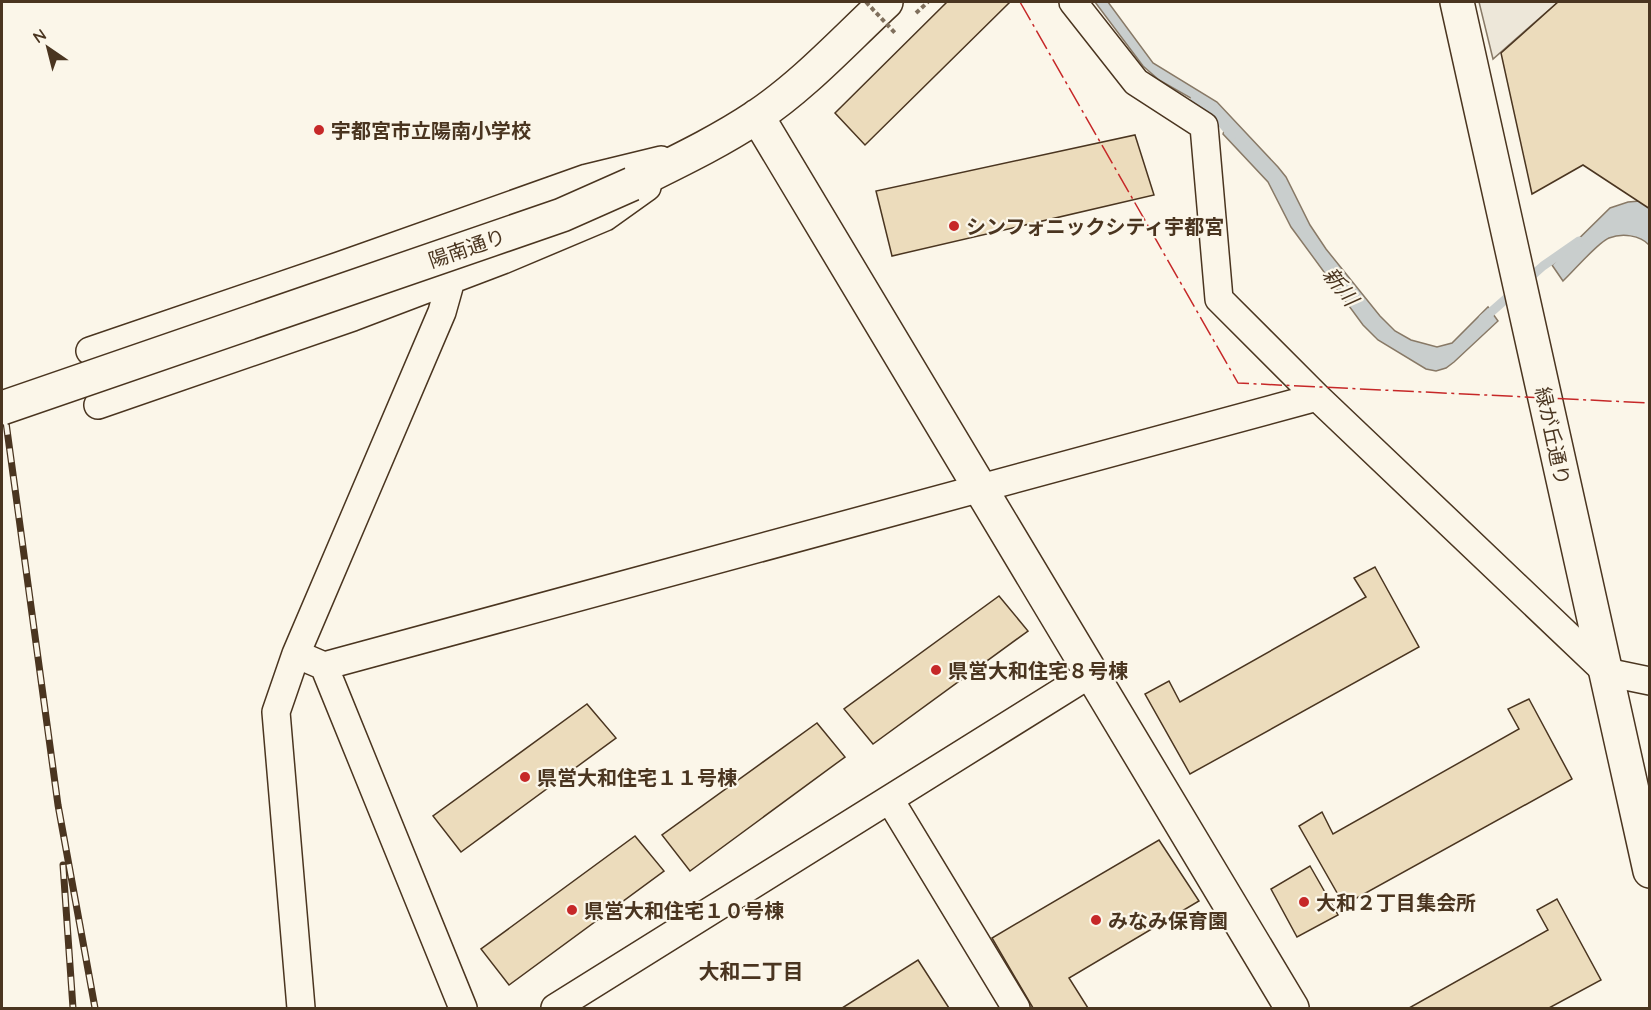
<svg xmlns="http://www.w3.org/2000/svg" width="1651" height="1010" viewBox="0 0 1651 1010" font-family="Quicksand,'Noto Sans JP',sans-serif">
<style>
.parking{fill:#ede7d9;stroke:#887966;stroke-width:1.5}
.water{fill:#c9cecd;stroke:#887966;stroke-width:1.5}
.lines{fill:none;stroke-linecap:round;stroke-linejoin:round}
.stream{stroke:#c9cecd;stroke-width:9}
.building{fill:#ecdcbc;stroke:#4a3520;stroke-width:1.5}
.street-casing{stroke:#4a3520;stroke-width:30}
.secondary-casing{stroke:#4a3520;stroke-width:36}
.path{stroke:#7f6f5c;stroke-width:4;stroke-dasharray:4.5 3;stroke-linecap:butt}
.street{stroke:#fbf6e9;stroke-width:27}
.secondary{stroke:#fbf6e9;stroke-width:33}
.rail-casing{stroke:#4a3520;stroke-width:7}
.rail{stroke:#fbf6e9;stroke-width:4.5;stroke-dasharray:14;stroke-linecap:butt}
.secondary-bridge-casing{stroke:#4a3520;stroke-width:36;stroke-linecap:butt}
.path-bridge{stroke:#7f6f5c;stroke-width:4;stroke-dasharray:4.5 3;stroke-linecap:butt}
.secondary-bridge{stroke:#fbf6e9;stroke-width:33}
.power{stroke:#c62828;stroke-width:1.5;stroke-dasharray:21 4.5 3 4.5;stroke-linecap:butt}
.poi-dot{fill:#c62828;stroke:#fbf6e9;stroke-width:2}
.labels{text-anchor:middle;dominant-baseline:central;stroke-width:4.5;stroke-linejoin:round;paint-order:stroke}
.poi-label{font-size:20px;font-weight:bold;fill:#4a3520;stroke:#fbf6e9;text-anchor:start}
.street-label{font-size:20px;fill:#4a3520;stroke:#fbf6e9}
.water-label{font-size:21px;font-style:italic;fill:#4a3520;stroke:#fbf6e9}
.neighbourhood-label{font-size:21px;font-weight:bold;fill:#4a3520;stroke:#fbf6e9}
</style>
<rect width="100%" height="100%" fill="#fbf6e9"/>
<path class="parking" d="M1479,2H1558L1493,59Z"/>
<path class="water" d="M1095,2H1108L1153,63L1217,102L1278,167L1286,177L1310,225L1326,249L1380,316L1395,331L1411,340L1437,347L1452,343L1488,307L1498,321L1454,362L1446,368L1436,371L1426,369L1378,340L1363,325L1291,227L1268,182L1223,134L1226,125L1212,110L1159,80L1143,66Z
M1640,201L1649,206V245C1640,235 1622,233 1609,238C1597,243 1574,271 1563,281L1552,265L1610,208L1628,202Z"/>
<g class="lines">
<path class="stream" d="M1195,99L1211,110L1232,135
M1525,282L1543,266L1579,241
M1483,319L1515,291"/>
</g>
<path class="building" d="M947,2H1010L865,145L835,113Z
M1558,2H1650V209L1583,165L1532,194L1501,53Z
M1135,135L1154,195L892,256L876,191Z
M1375,567L1419,647L1190,774L1145,694L1169,681L1180,702L1366,597L1354,578Z
M999,596L1028,631L873,744L844,709Z
M1529,699L1572,779L1344,905L1299,826L1322,812L1333,834L1519,729L1508,709Z
M587,704L616,738L461,852L433,816Z
M817,723L845,757L690,871L662,835Z
M635,836L664,871L509,985L481,949Z
M1159,840L1199,901L1069,978L1088,1008H1033L992,938Z
M1310,866L1338,915L1297,937L1271,889Z
M1557,899L1601,980L1549,1008H1409L1548,930L1537,910Z
M918,960L949,1008H842Z"/>
<g class="lines">
<defs>
<path id="street" d="M1073,2L1136,82L1204,126L1219,299L1317,397L1606,672L1650,681
M451,280L442,312L296,654L324,666L463,1008
M90,351L339,266L587,178L661,160
M98,405L353,317L503,260L605,217L647,187
M296,654L276,712L301,1008
M324,666L1317,397
M890,800L1016,1008
M555,1008L1090,674"/>
<path id="secondary" d="M1457,2L1650,871
M757,116L1292,1008
M632,184C674,163 717,143 756,117C804,85 844,41 886,2"/>
</defs>
<use href="#street" class="street-casing"/>
<use href="#secondary" class="secondary-casing"/>
<path class="path" d="M916,13L928,2"/>
<use href="#street" class="street"/>
<use href="#secondary" class="secondary"/>
<defs>
<path id="rail" d="M2,393L58,805L95,1008
M63,865L73,1008"/>
</defs>
<use href="#rail" class="rail-casing"/>
<use href="#rail" class="rail"/>
<defs>
<path id="secondary-bridge" d="M2,408L562,215L632,184"/>
</defs>
<use href="#secondary-bridge" class="secondary-bridge-casing"/>
<path class="path-bridge" d="M866,2L895,33"/>
<use href="#secondary-bridge" class="secondary-bridge"/>
<path class="power" d="M1020,2L1238,383L1650,403"/>
</g>
<g class="poi-dot">
<circle cx="319" cy="130" r="6"/>
<circle cx="954" cy="226" r="6"/>
<circle cx="936" cy="670" r="6"/>
<circle cx="525" cy="777" r="6"/>
<circle cx="1304" cy="902" r="6"/>
<circle cx="572" cy="910" r="6"/>
<circle cx="1096" cy="920" r="6"/>
</g>
<g class="labels">
<g class="poi-label">
<text x="331" y="130">宇都宮市立陽南小学校</text>
<text x="966" y="226">シンフォニックシティ宇都宮</text>
<text x="948" y="670">県営大和住宅８号棟</text>
<text x="537" y="777">県営大和住宅１１号棟</text>
<text x="1316" y="902">大和２丁目集会所</text>
<text x="584" y="910">県営大和住宅１０号棟</text>
<text x="1108" y="920">みなみ保育園</text>
</g>
<g class="street-label">
<text transform="translate(467 248) rotate(-19)">陽南通り</text>
<text transform="translate(1553 436) rotate(78)">緑が丘通り</text>
</g>
<g class="water-label">
<text transform="translate(1341 286) rotate(52)">新川</text>
</g>
<g class="neighbourhood-label">
<text x="751" y="971">大和二丁目</text>
</g>
</g>
<rect width="1651" height="1010" fill="none" stroke="#4a3520" stroke-width="6"/>
<g transform="translate(48 48) rotate(325)" stroke="#fbf6e9" stroke-width="4.5" paint-order="stroke">
<path d="M0-4.5L10 22L0 15L-10 22Z" fill="#4a3520"/>
<text y="-9" font-size="16" font-weight="bold" text-anchor="middle" fill="#4a3520">N</text>
</g>
</svg>
